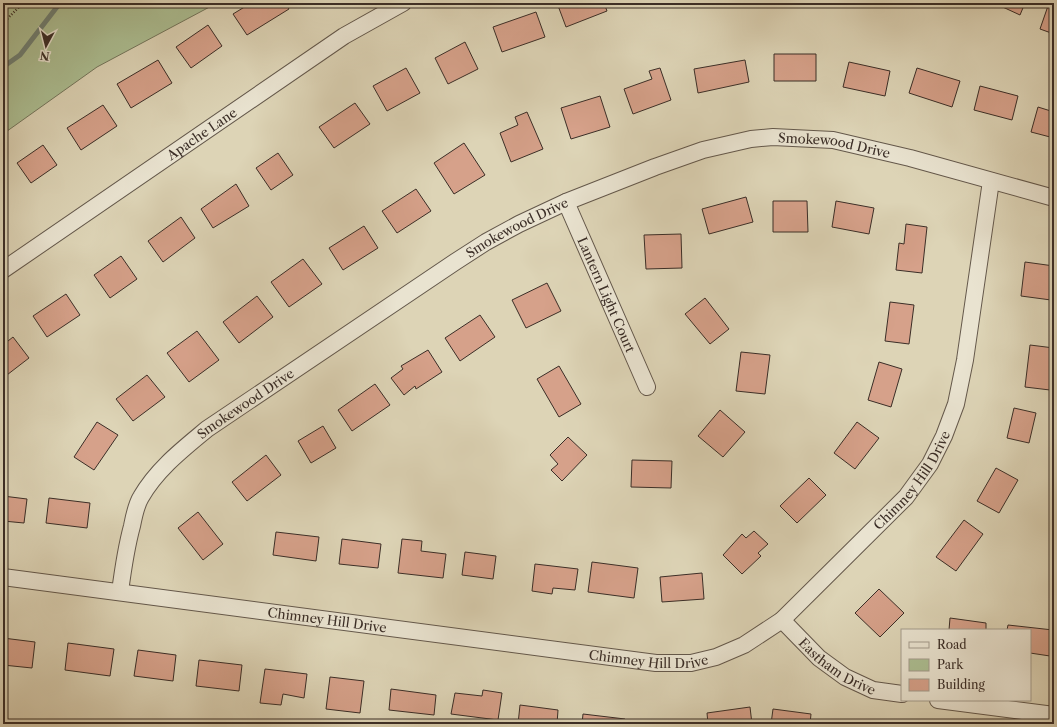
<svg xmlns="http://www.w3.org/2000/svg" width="1057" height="727" viewBox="0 0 1057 727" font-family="'Libre Caslon Text',serif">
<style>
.green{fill:#acbe92;stroke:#74765c}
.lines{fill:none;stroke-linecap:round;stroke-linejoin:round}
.stream{stroke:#708175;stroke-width:5}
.building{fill:#d6a18a;stroke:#3b2e27}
.street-casing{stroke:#64584b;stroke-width:18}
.path{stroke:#3b2e27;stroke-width:2.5;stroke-dasharray:1 2;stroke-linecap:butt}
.street{stroke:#e9e3d0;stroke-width:16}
.labels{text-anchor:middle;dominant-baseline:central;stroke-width:3;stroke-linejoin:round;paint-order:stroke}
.street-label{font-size:13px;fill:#3b2e27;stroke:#e9e3d0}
</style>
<rect width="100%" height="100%" fill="#ddd4b6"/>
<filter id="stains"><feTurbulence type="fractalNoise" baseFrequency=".005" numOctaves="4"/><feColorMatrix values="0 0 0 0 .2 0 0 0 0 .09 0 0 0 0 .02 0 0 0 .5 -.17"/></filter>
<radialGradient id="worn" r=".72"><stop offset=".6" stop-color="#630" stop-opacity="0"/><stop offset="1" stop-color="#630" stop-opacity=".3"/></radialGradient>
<path class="green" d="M3,3H217L97,67L3,134Z"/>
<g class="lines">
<path class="stream" d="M3,67L20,55L60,3"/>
</g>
<path class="building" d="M251,3H285L289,9L247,35L233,14Z
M557,3H604L607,11L566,27Z
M994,3H1025L1020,15Z
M1049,3H1054V34L1040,29Z
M536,12L545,37L502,52L493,27Z
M208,25L222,46L191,68L176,47Z
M465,42L478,69L448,84L435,58Z
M774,54H816V81H774Z
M158,60L172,83L131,108L117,84Z
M745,60L749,82L698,93L694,69Z
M849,62L890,71L885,96L843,87Z
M406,68L420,93L387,111L373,86Z
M660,68L671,100L633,114L624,89L652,79L649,71Z
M917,68L960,81L952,107L909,93Z
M980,86L1018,96L1012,120L974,110Z
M600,96L610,127L571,139L561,108Z
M355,103L370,124L334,148L319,127Z
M103,105L117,126L81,150L67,128Z
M1038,107L1054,112V138L1031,132Z
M527,112L543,149L511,162L500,133L518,125L515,117Z
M464,143L485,175L454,194L434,163Z
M43,145L57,165L31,183L17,163Z
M278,153L293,175L271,190L256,168Z
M236,184L249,206L213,228L201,209Z
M416,189L431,211L397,233L382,211Z
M746,197L753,222L709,234L702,209Z
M773,201H807L808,232H773Z
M836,201L874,208L869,234L832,227Z
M181,217L195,238L163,262L148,241Z
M906,224L927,227L922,273L896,270L899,243L904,244Z
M364,226L378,248L343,270L329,248Z
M681,234L682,268L646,269L644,235Z
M121,256L137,279L110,298L94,275Z
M303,259L322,284L289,307L271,282Z
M1025,262L1054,266L1051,300L1021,296Z
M547,283L561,311L526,328L512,300Z
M66,294L80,315L47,337L33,316Z
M257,296L273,317L239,343L223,322Z
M705,298L729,329L710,344L685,314Z
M890,302L914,305L909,344L885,341Z
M480,315L495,337L460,361L445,338Z
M197,331L219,360L189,382L167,353Z
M13,337L29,358L3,378V345Z
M1030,345L1054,348L1050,390L1025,387Z
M428,350L442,372L416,389L415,386L404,395L391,378L403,369L401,366Z
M741,352L770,355L765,394L736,391Z
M879,362L902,369L891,407L868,400Z
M559,366L581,404L559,417L537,379Z
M147,375L165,397L133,421L116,399Z
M375,384L390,405L352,431L338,410Z
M1014,408L1036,413L1029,443L1007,438Z
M720,410L745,432L723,457L698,436Z
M97,422L118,435L94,470L74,457Z
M857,422L879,438L855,469L834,453Z
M323,426L336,448L311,463L298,441Z
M568,437L587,455L562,481L551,470L558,464L550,455Z
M266,455L281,475L247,501L232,482Z
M632,460L672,461L671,488L631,487Z
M996,468L1018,480L999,513L977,501Z
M809,478L826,495L797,523L780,506Z
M3,496L27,499L24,523L3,521Z
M49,498L90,503L87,528L46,523Z
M198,512L223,544L203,560L178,528Z
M964,520L983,534L956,571L936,557Z
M754,531L768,544L758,553L761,556L742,574L723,555L742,534L746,538Z
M276,532L319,537L316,561L273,555Z
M342,539L381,544L378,568L339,564Z
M402,539L422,541L421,551L446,554L443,578L398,573Z
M465,552L496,556L493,579L462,575Z
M592,562L638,568L634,598L588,592Z
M535,564L578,569L575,590L553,588L552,594L532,591Z
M702,573L704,599L662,602L660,577Z
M879,589L904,613L880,637L855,613Z
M950,618L986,623V630H949Z
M1008,625L1053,630L1050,656L1030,653V630H1007Z
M3,638L35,642L32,668L3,665Z
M68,643L114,649L110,676L65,670Z
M138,650L176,655L173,681L134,676Z
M199,660L242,665L239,691L196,686Z
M265,669L307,674L304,698L283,694L281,705L260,703Z
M330,677L364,681L360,713L326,709Z
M391,689L436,695L434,715L389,710Z
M483,690L502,693L498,720L451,714L455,693L482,696Z
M520,705L558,710L557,724H518Z
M750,707L752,724H708L707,713Z
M773,709L811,714L810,724H771Z
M583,714L625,719L624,724H582Z
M648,720H688V724H648Z"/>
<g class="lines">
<defs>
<g id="street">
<path id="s1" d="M566,202L647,387"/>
<path id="s2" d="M3,270L344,36L403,3"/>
<path id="s3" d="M3,577L656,663H691L716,657L744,645L782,620L906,497L930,464L944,436L956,404L965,360L991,181"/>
<path id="s4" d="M120,592C123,569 126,548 132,526C134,516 136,505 141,497C157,469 183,449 207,429L455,262L486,242L519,224L566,202L655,167L703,150L751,139L773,137L833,140L910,158L1054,198"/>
<path id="s5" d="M782,620L819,658L845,677L873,690L902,694"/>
<path d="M938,700L1054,715"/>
</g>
</defs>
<use href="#street" class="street-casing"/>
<path class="path" d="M3,23L23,3"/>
<use href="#street" class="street"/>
</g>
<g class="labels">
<g class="street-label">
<text stroke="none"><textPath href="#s2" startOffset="241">Apache Lane</textPath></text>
<text stroke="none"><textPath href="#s4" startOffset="898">Smokewood Drive</textPath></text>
<text stroke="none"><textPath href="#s4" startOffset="563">Smokewood Drive</textPath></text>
<text stroke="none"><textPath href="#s1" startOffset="101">Lantern Light Court</textPath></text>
<text stroke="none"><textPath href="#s4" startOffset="239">Smokewood Drive</textPath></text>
<text stroke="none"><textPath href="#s3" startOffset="987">Chimney Hill Drive</textPath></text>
<text stroke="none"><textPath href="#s3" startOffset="327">Chimney Hill Drive</textPath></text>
<text stroke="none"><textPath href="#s3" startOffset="651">Chimney Hill Drive</textPath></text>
<text stroke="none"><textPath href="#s5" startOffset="73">Eastham Drive</textPath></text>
</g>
</g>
<rect width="1057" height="727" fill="none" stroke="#ddd4b6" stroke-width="16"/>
<rect x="4" y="4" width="1049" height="719" fill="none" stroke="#3b2e27" stroke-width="2"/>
<rect x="8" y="8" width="1041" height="711" fill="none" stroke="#3b2e27"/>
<rect x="901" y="629" width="130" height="72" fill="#e9e3d0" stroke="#a39b8c"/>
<rect x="909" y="642" width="20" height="6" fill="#e9e3d0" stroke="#a39b8c"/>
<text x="937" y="649" font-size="12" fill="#3b2e27">Road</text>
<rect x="909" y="659" width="20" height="12" fill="#acbe92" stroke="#a39b8c"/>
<text x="937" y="669" font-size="12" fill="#3b2e27">Park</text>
<rect x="909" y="679" width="20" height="12" fill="#d6a18a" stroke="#a39b8c"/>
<text x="937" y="689" font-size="12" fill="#3b2e27">Building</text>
<g transform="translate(46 46) rotate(187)" stroke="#e9e3d0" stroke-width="3" paint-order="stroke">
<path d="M0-3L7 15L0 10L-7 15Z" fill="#3b2e27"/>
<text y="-6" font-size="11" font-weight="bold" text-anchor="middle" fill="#3b2e27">N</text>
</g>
<rect width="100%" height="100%" filter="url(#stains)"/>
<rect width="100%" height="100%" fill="url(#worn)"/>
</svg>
